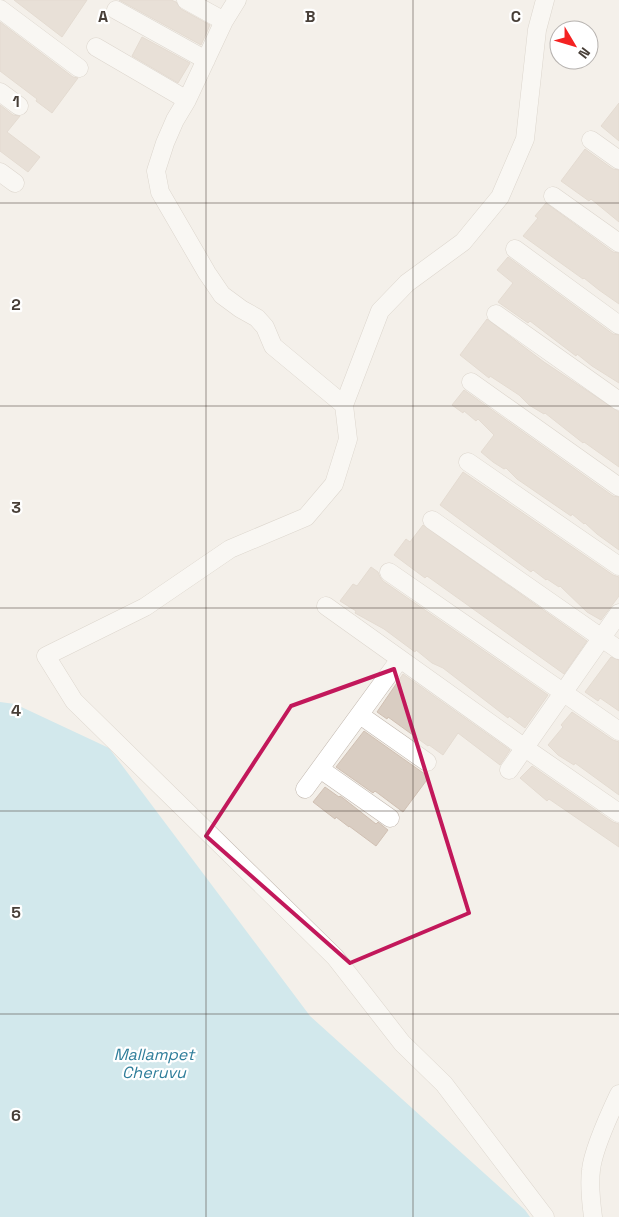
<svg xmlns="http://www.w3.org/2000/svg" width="619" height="1217" viewBox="0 0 619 1217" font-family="'Space Grotesk',sans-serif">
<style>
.water{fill:#a9ddef}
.building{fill:#d9cdc2;stroke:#d0c0b3}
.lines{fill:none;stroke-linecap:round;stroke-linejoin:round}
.minor-casing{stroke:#c0b6ad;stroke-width:19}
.minor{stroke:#fff;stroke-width:18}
.marked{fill:none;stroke:#c2185b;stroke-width:4;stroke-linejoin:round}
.grid{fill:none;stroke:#483f38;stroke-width:1;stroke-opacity:0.55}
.labels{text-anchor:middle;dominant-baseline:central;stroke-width:4.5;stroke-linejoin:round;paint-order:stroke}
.water-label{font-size:16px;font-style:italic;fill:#2e7d9a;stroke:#fff}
.grid-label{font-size:16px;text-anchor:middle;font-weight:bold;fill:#483f38;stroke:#fff;stroke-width:4.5;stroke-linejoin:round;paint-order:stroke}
</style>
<rect width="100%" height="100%" fill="#f4f0ea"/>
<path class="water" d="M0,702L15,704L109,748L310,1016L525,1210L530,1217H0Z"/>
<path class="building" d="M14,0H87L62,37Z
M119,0H171L176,2L181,9L210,25L201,45Z
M0,22L73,77L78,78L52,113L36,101L37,99L0,71Z
M142,37L190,63L178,83L132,56Z
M619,103V141L601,126Z
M0,105L13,115L20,116L7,132L40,157L28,172L0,151Z
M585,149L613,169L619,170V222L591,199L589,201L561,181Z
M546,203L613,252L619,253V304L599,290L584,278L583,279L523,236L538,218L535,216Z
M508,257L613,334L619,335V383L592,366L577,354L576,356L530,321L528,323L498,302L513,283L497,270Z
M487,319L544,362L619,412V467L584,442L583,443L545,413L544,414L529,405L519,395L490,376L489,378L460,355Z
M464,390L613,496L619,497V550L597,534L585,523L584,524L572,514L571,516L517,479L506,468L504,469L493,462L481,452L494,435L478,419L476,421L464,411L463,413L452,405Z
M463,472L613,575L619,577V596L601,620L587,612L560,586L559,587L547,579L546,580L533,570L531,572L440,505Z
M423,525L587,641L564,674L427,576L425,578L394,555L406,539L410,542Z
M371,567L378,572L380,577L383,581L548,695L525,728L509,716L508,718L443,668L432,663L416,650L415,652L384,629L355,613L356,611L340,601L353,584L357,586Z
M611,657L619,660V711L600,698L598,701L585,692Z
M403,674L510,750L500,765L458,733L443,755L429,745L428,746L388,717L387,719L377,712Z
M572,712L613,740L619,742V795L575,763L574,765L558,755L548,745L563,727L561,725Z
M364,731L429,777L403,812L375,791L373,793L336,767Z
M532,766L613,822L619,824V847L549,799L547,801L520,778Z
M325,787L339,797L340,796L343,798L376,824L378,822L388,830L376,846L349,826V827L336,817L335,819L313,802Z"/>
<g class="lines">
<defs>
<path id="minor" d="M186,0L224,21
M237,0L224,21L187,100L175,120L165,143L156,171L160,192L207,273L222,295L241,309L257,318L265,327L273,346L344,405
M545,0L537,30L525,139L500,197L463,242L407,283L380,311L344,405L348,439L334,484L306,517L230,549L145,607L46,656L74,701L335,957L402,1043L444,1084L545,1217
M0,9L79,68
M116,10L206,60
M96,47L187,100
M0,92L19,106
M591,140L619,160
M0,172L15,183
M553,196L619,243
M515,249L619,325
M496,314L619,401
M471,382L619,487
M468,462L619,566
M432,520L619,650
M389,572L619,731
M326,606L525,748L619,813
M360,715L427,762
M320,769L390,818
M509,770L619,613
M305,789L400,659
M593,1217C591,1202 589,1186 591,1170C593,1150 610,1113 619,1094"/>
</defs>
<use href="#minor" class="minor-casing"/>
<use href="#minor" class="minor"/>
</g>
<path d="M0 0H619V1217H0ZM394,669L469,913L350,963L206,836L291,706Z" fill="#f4f0ea" fill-opacity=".55" fill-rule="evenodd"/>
<path class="marked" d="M394,669L469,913L350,963L206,836L291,706Z"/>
<path class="grid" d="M206,0V1217M413,0V1217M0,203H619M0,406H619M0,608H619M0,811H619M0,1014H619"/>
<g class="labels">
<g class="water-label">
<text x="154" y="1054">Mallampet<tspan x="154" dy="18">Cheruvu</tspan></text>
</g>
</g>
<g class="grid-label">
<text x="103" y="22">A</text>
<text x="310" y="22">B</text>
<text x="516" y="22">C</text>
<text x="16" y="107">1</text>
<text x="16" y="310">2</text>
<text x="16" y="513">3</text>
<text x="16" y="716">4</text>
<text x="16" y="918">5</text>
<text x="16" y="1121">6</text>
</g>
<g transform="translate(574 45) rotate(128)"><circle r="24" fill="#ffffff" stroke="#b6b2af"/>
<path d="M0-4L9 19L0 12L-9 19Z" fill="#f42222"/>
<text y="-8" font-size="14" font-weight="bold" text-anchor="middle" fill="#483f38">N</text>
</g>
</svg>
